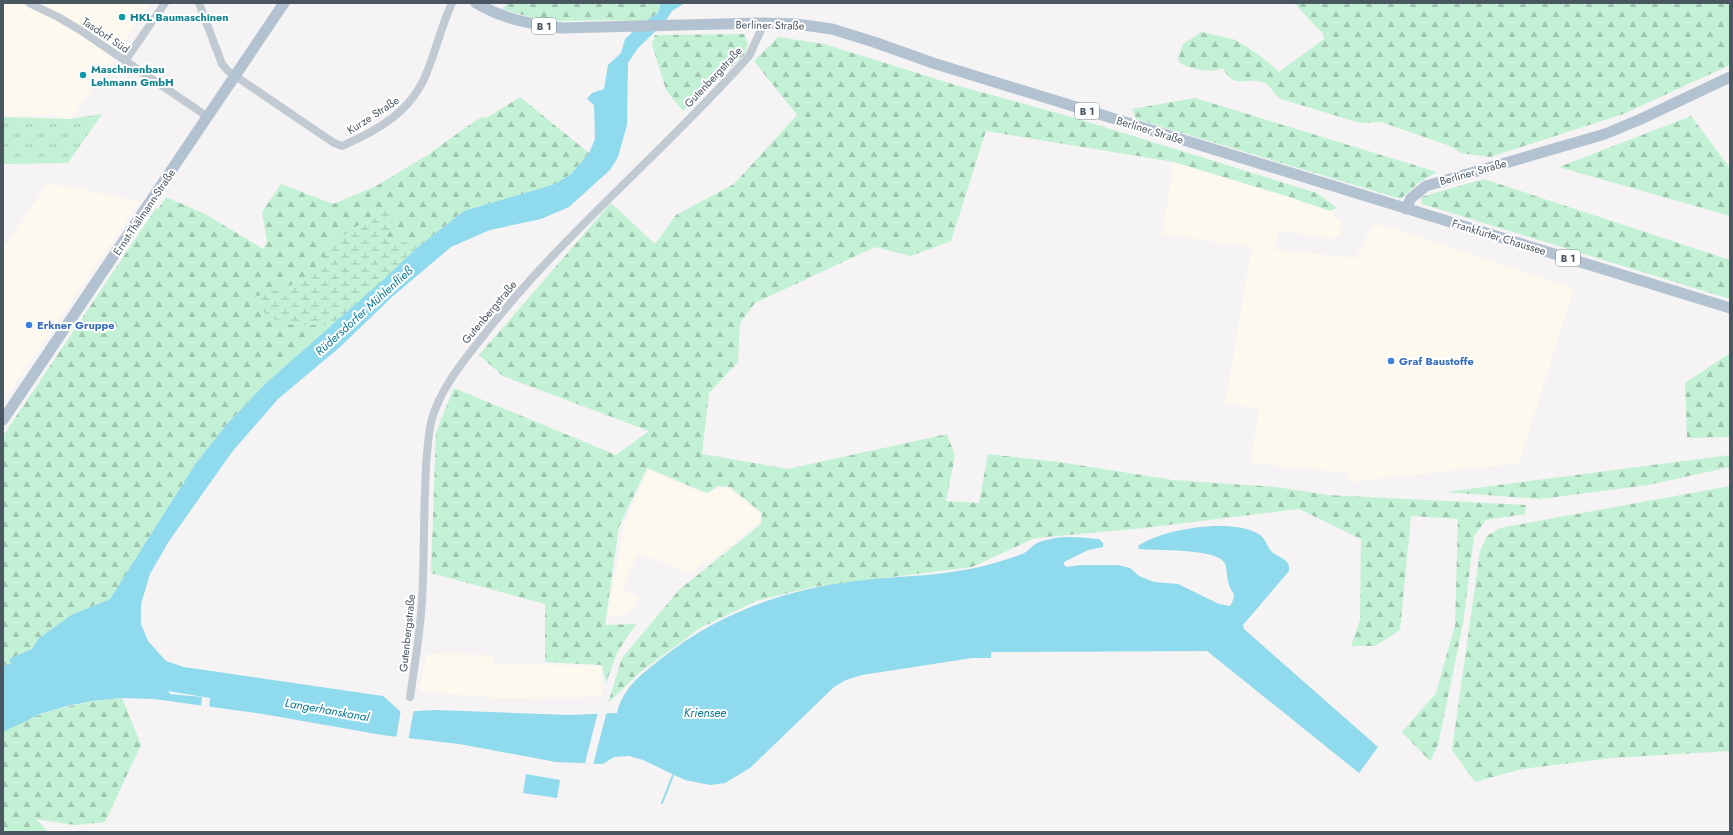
<svg xmlns="http://www.w3.org/2000/svg" width="1733" height="835" viewBox="0 0 1733 835" font-family="Jost,sans-serif">
<style>
.commercial{fill:#fdf9ef}
.grass{fill:url(#grass-tufts)}
.forest{fill:url(#forest-firs)}
.wetland{fill:url(#wetland-marsh)}
.water{fill:#90daee}
.pier{fill:#f5f3f3}
.lines{fill:none;stroke-linecap:round;stroke-linejoin:round}
.stream{stroke:#90daee;stroke-width:2}
.minor{stroke:#c1cad2;stroke-width:8}
.major{stroke:#b3c2d1;stroke-width:11}
.culture-dot{fill:#0f9aa8;stroke:#fff;stroke-width:1.5}
.shop-dot{fill:#3f7fe0;stroke:#fff;stroke-width:1.5}
.labels{text-anchor:middle;dominant-baseline:central;stroke-width:4;stroke-linejoin:round;paint-order:stroke}
.shield{fill:#fff;stroke:#808990;stroke-width:1}
.shield-label{font-size:10px;font-weight:bold;fill:#4a5661}
.culture-label{font-size:11px;font-weight:bold;fill:#0d838f;stroke:#fff;text-anchor:start}
.street-label{font-size:11px;fill:#4a5661;stroke:#fff}
.shop-label{font-size:11px;font-weight:bold;fill:#366cbe;stroke:#fff;text-anchor:start}
.water-label{font-size:12px;font-style:italic;fill:#0c7c9b;stroke:#fff}
</style>
<defs>
<pattern id="grass-tufts" width="24" height="20" patternUnits="userSpaceOnUse"><rect width="24" height="20" fill="#c3f1d5"/><path d="M3 7l-1-3M5 7V3M7 7l1-3M15 17l-1-3M17 17v-4M19 17l1-3" fill="none" stroke="#a0c6b0"/></pattern>
<pattern id="forest-firs" width="22" height="20" patternUnits="userSpaceOnUse"><rect width="22" height="20" fill="#c3f1d5"/><path d="M5 1l3.5 6h-7zM16 11l3.5 6h-7z" fill="#a0c6b0"/></pattern>
<pattern id="wetland-marsh" width="20" height="14" patternUnits="userSpaceOnUse"><rect width="20" height="14" fill="#c3f1d5"/><path d="M1 5h8M5 5V1M11 12h8M15 12V8" fill="none" stroke="#a0c6b0"/></pattern>
</defs>
<rect width="100%" height="100%" fill="#f5f3f3"/>
<path class="commercial" d="M3,3H151L70,120L52,115L3,116Z
M1174,162L1283,195L1330,211L1342,224L1340,234L1333,239L1278,230L1275,250L1356,258L1373,224L1388,227L1574,288L1519,463L1350,482L1348,473L1251,463L1259,409L1225,403L1252,247L1162,234Z
M47,184L73,187L139,202L3,402V249Z
M648,470L706,495L717,489H729L760,514V521L709,562L705,560L692,574L638,553L622,589L640,597L634,608L625,615L607,618L625,523Z
M427,654L494,655L493,664L601,666V697L496,698L419,691Z"/>
<path class="grass" d="M102,114L68,163L3,164V117L70,119Z"/>
<path class="forest" d="M508,3H661L658,13L644,22L609,20L560,21L537,19L502,9Z
M1294,3H1730V65L1623,114L1490,157L1461,153L1450,146L1381,122L1362,123L1350,120L1281,99C1273,95 1271,84 1262,82C1244,77 1235,90 1223,68C1210,74 1194,69 1181,64L1178,59L1183,44L1201,32L1206,33L1236,40L1259,55L1279,72L1324,39L1323,34Z
M744,34L748,44L744,55L683,111L666,90L652,44L655,35Z
M778,37L824,44L959,86L1075,118L1317,193L1337,208L1330,211L1283,195L1174,162L986,131L951,241L911,256L875,247L755,303L740,323L738,362L709,393L702,454L788,469L947,434L955,456L946,501L979,503L988,454L1059,462L1173,480L1276,487L1328,495L1526,505L1525,514L1486,520L1474,536L1463,624L1438,745L1430,761L1402,732L1436,693L1455,625L1458,519L1411,516L1400,630L1375,646H1351L1360,620L1361,539L1299,509L1144,528L1035,538L972,567L812,587L756,601L700,628L639,673L608,703L622,658L679,590L761,524L762,513L730,487L718,486L707,493L647,468L619,527L605,625L636,624L618,651L606,683L602,665L545,662V604L431,573L436,432L454,388L616,455L649,431L503,376L479,355L611,203L655,244L676,215L734,184L797,115L754,61Z
M520,97L589,153L571,174L555,184L464,211L418,247L384,279L265,384L227,424L196,463L110,599L71,615L38,639L32,649L10,659L11,663L3,666V436L156,208L158,209L166,197L205,214L263,249L267,242L262,212L281,184L333,204L376,186L426,156L475,121L480,118L488,117Z
M1195,98L1437,172L1418,183L1401,199L1136,119L1132,109Z
M1691,116L1730,168V216L1559,167Z
M1484,179L1730,260V299L1422,204L1421,197Z
M1730,353V437L1687,438L1685,383Z
M1730,455V467L1648,485L1540,499L1445,492Z
M1730,486V751L1612,758L1522,769L1475,782L1452,750L1480,551L1487,536L1500,528Z
M122,698L141,745L105,822L75,825L36,819L48,832H3V732C40,710 80,702 122,698Z"/>
<path class="wetland" d="M386,206L396,214L386,236L418,247L332,325H292L270,318L251,298L289,286L325,267L324,249Z"/>
<path class="water" d="M661,3H685L672,11L664,23L638,48L628,63L627,125L618,157L610,170L569,207L541,219L490,230L451,247L392,297L339,348L278,399L232,452L169,541L150,574L141,604V624L148,641L166,661L184,667L383,696L401,712L435,710L569,715L617,713C623,687 642,674 662,658C718,613 784,590 855,581C891,576 928,577 964,570C983,567 1003,561 1022,554C1026,553 1030,548 1034,545C1038,542 1045,540 1051,539C1065,535 1084,538 1099,539L1103,543V547L1088,550L1064,562V565L1067,567L1081,565H1118L1130,568L1139,576L1154,582L1178,584L1219,604L1230,606L1233,600L1234,594C1224,581 1229,569 1224,562C1213,548 1157,551 1139,549L1138,546C1162,529 1234,517 1260,535C1266,539 1267,547 1272,552C1279,558 1291,559 1289,571L1243,625L1244,629L1378,747L1359,773L1207,651L991,652V658H972L862,675L846,680L834,687L750,768L725,783L710,785L685,780L643,760L629,756L614,757L603,764L556,762L459,744L382,735L263,714L154,699L122,698L93,701L67,706L40,714L3,732V666L11,663L9,659L32,649L38,639L71,615L110,599L196,463L227,424L265,384L384,279L418,247L464,211L555,184L571,174L589,153L595,139L594,105L587,99L592,93L604,89L608,65L621,53L625,39L644,22L658,13Z
M526,774L560,780L557,798L523,793Z"/>
<path class="pier" d="M168,691L210,698L209,708L201,707L202,697L170,694Z
M401,709H414L408,741L396,739Z
M607,711L593,765L585,763L598,712Z"/>
<g class="lines">
<path class="stream" d="M662,803L673,775"/>
<path class="minor" d="M29,3L58,17L80,30L208,117
M199,3L222,64L228,71L334,143L342,146C379,130 412,111 427,72C436,49 442,25 452,3
M125,61L165,3
M410,697C416,657 422,619 423,579C424,542 424,505 426,467C427,452 428,437 431,422C439,391 461,364 480,340C560,236 663,153 749,56L761,30V23"/>
<path class="major" d="M476,3C503,19 530,24 561,28L761,23L796,24L832,29L874,42L933,63L1730,308
M1406,209L1411,198L1426,186L1605,134L1641,119L1730,77
M3,420L284,3"/>
</g>
<g class="culture-dot">
<circle cx="122" cy="17" r="4"/>
<circle cx="83" cy="75" r="4"/>
</g>
<g class="shop-dot">
<circle cx="29" cy="325" r="4"/>
<circle cx="1391" cy="361" r="4"/>
</g>
<g class="labels">
<g class="shield">
<rect x="532" y="18" width="24" height="16" rx="3"/>
<rect x="1075" y="103" width="24" height="16" rx="3"/>
<rect x="1556" y="250" width="24" height="16" rx="3"/>
</g>
<g class="shield-label">
<text x="544" y="26">B 1</text>
<text x="1087" y="111">B 1</text>
<text x="1568" y="258">B 1</text>
</g>
<g class="culture-label">
<text x="130" y="17">HKL Baumaschinen</text>
<text x="91" y="69">Maschinenbau<tspan x="91" dy="13">Lehmann GmbH</tspan></text>
</g>
<g class="street-label">
<text transform="translate(770 25) rotate(1)">Berliner Straße</text>
<text transform="translate(106 35) rotate(34)">Tasdorf Süd</text>
<text transform="translate(713 77) rotate(-47)">Gutenbergstraße</text>
<text transform="translate(373 115) rotate(-33)">Kurze Straße</text>
<text transform="translate(1150 130) rotate(17)">Berliner Straße</text>
<text transform="translate(1473 172) rotate(-16)">Berliner Straße</text>
<text transform="translate(144 212) rotate(-56)">Ernst-Thälmann-Straße</text>
<text transform="translate(1499 237) rotate(17)">Frankfurter Chaussee</text>
<text transform="translate(489 312) rotate(-50)">Gutenbergstraße</text>
<text transform="translate(407 633) rotate(-84)">Gutenbergstraße</text>
</g>
<g class="shop-label">
<text x="37" y="325">Erkner Gruppe</text>
<text x="1399" y="361">Graf Baustoffe</text>
</g>
<g class="water-label">
<text transform="translate(364 311) rotate(-42)">Rüdersdorfer Mühlenfließ</text>
<text transform="translate(327 710) rotate(10)">Langerhanskanal</text>
<text x="705" y="713">Kriensee</text>
</g>
</g>
<rect width="1733" height="835" fill="none" stroke="#4a5661" stroke-width="8"/>
</svg>
